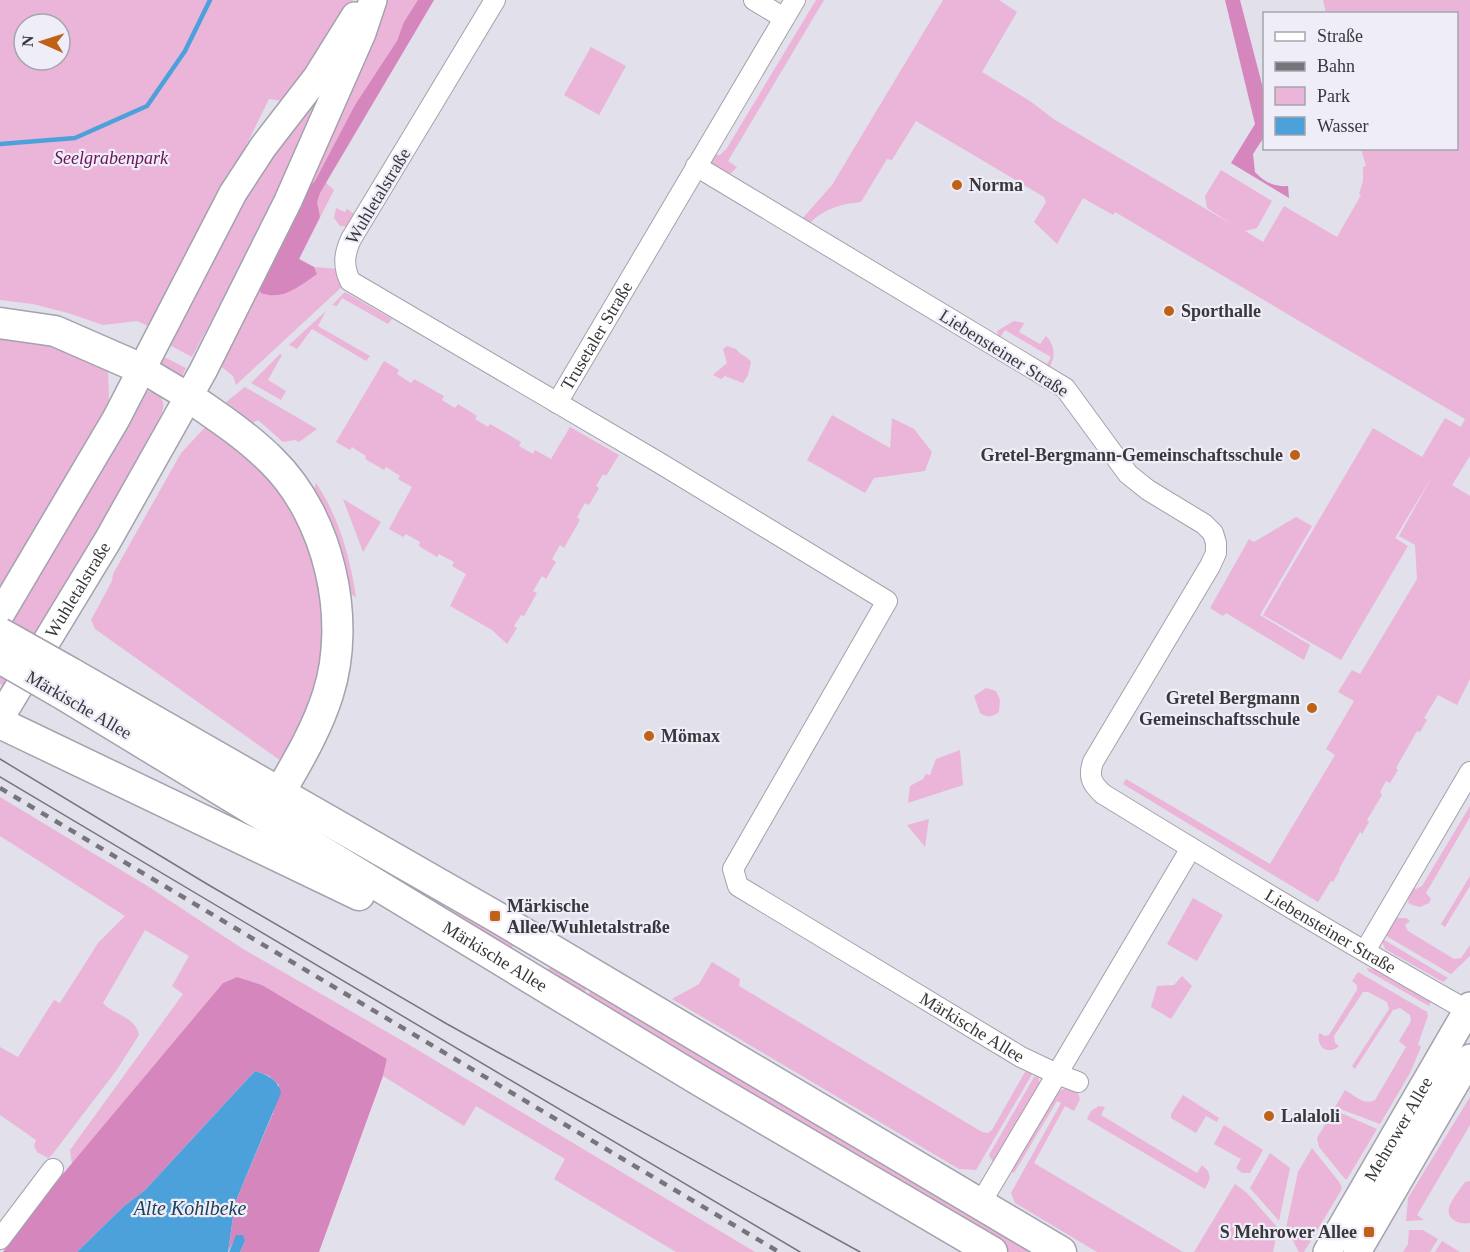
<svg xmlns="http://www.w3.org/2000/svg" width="1470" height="1252" viewBox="0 0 1470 1252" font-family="'Times New Roman',serif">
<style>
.green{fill:#eab5d8;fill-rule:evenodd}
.forest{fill:#d587bd}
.water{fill:#4da1db}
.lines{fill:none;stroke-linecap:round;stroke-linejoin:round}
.stream{stroke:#4da1db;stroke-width:4.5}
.minor-casing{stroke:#a3a2ad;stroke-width:22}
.secondary-casing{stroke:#a3a2ad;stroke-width:30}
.primary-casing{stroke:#a3a2ad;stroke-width:33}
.minor{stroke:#fff;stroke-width:20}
.secondary{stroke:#fff;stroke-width:27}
.primary{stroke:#fff;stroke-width:30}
.tram{stroke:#75757b;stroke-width:1.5}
.rail{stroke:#75757b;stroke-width:4.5;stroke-dasharray:8 8;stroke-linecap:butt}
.primary-bridge-casing{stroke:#a3a2ad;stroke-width:33;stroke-linecap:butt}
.primary-bridge{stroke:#fff;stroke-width:30}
.poi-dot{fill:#bf6117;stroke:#eeedf8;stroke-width:2}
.labels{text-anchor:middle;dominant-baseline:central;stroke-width:4.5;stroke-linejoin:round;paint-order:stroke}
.park-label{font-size:18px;font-style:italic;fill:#6e115a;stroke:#eeedf8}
.poi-label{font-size:18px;font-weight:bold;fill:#38383c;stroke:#eeedf8;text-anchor:start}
.street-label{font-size:18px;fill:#38383c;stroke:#eeedf8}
.water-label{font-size:20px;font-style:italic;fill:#1d4159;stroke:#eeedf8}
</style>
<rect width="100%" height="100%" fill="#e1e0eb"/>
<path class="green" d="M0,0H353L326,47L283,101L269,99L240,158L227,174L148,326L137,321L103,325L68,313L33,304L0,300ZM24,24H60V60H24Z
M385,0H434L325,182L334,190L299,259L314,267L338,269L345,284L236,385L233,376L218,364Z
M816,0H824L728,161L737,167L731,173H723L709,163L715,155H720L727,148Z
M943,0H999L1017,12L982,72L1030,101L1055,120L1233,225L1207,208L1205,196L1221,170L1272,201L1257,228L1245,231L1263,242L1284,206L1337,237L1361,195L1359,194L1363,181V167L1366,166L1361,149L1456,148V14L1330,13H1326L1323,0H1470V456L1452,485L1470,496V679L1457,705L1438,695L1424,718L1427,720L1420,732L1417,731L1396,768L1398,770L1390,783L1386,781L1380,792L1382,795L1367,820L1369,822L1362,834L1360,832L1339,869L1340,870L1333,882L1331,881L1318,902L1123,784L1126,779L1270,864L1335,755L1326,749L1354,701L1338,692L1352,670L1360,674L1417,579L1415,545L1399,536L1433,475L1395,538L1408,546L1341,660L1263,615L1373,428L1422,457L1445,418L1461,427L1465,419L1115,212L1113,215L1083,198L1057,244L1034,222L1046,202L1044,197L916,121L892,160L887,159L861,202C839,204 824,209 809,224L801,220L832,185Z
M591,47L626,66L599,115L564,95Z
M320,94L325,98L260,228L192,357L166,343L263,166Z
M336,208L345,212L347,209L359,217L350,227L340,226L334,218Z
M345,292L392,319L388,324L342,298L337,306L332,305Z
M326,311L318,326L370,356L366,361L312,329L297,349L289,345Z
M1014,321L1024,323L1019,332L1040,344L1046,336C1055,345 1056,357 1049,368L1046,366L1051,357L1005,330L999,339L997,331Z
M0,331L28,334L108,364L109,402L106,412L0,589Z
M727,346L736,349C740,355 747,356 751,362L748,375L743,383L725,376L721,379L713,375L727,363L723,349Z
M280,354L282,355L268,380L286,391L281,400L251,383Z
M160,355L186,368L180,380L156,369Z
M384,361L399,370L397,374L411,383L414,379L444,396L442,400L455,408L458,404L477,416L475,419L488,427L490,424L521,442L519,446L533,454L535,450L551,459L570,427L619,455L606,476L603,474L596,486L599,488L589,505L585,503L577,517L580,520L564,548L560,545L552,559L556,562L546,579L542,576L533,591L537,593L524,616L521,615L514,626L517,628L507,644L492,630L450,606L466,574L452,566L454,562L439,554L437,557L419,546L420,542L406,534L403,537L389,529L412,487L398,479L400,476L386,467L384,470L365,459L366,456L352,447L350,450L336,442Z
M245,387L317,429L299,442L295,440L283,442L258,420L252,423L226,402Z
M145,391C161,392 167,400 161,415L110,508L4,686L0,684V643L73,520L105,454Z
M832,415L890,448L892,418L914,429L932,452L925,471L874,478L865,493L807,460Z
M208,424L231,439L285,493L301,525L320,585L323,654L306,721L281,761L95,629L91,620L112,581L113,574L181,453Z
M316,483C339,517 350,557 356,597L346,591L313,493Z
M343,499L381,522L363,552Z
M1296,517L1312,526L1260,615L1310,645L1304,660L1226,613L1223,616L1210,608L1249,539L1254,542Z
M986,688L996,691L1000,700L999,712C992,717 988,718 980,713L974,696Z
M960,750L963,785L908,803L910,786L923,779L926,774L930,775L936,759Z
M254,791L513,943L512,950L509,952Z
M0,797L149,887L243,949L401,1040L755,1252H676L554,1179L565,1159L476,1106L464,1126L383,1076L387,1059L262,985L237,977L223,983L72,1164L70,1150L183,994L172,986L189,956L145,930L103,1003C114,1015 136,1017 139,1035L116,1071L51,1156L48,1158L37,1152L34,1146L36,1140L0,1115V1047L18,1057L54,1000L60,1003L98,943L125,916L0,836Z
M1470,806V817L1426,893L1431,899L1429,903L1420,907L1409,904L1407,894L1411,887L1416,889L1422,886Z
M929,819L925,847L907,825Z
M1470,876V886L1445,927L1441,924Z
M1193,898L1223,915L1197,961L1167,944Z
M1397,918H1406L1410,921L1405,925L1408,931L1454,959L1461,958L1470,945V956L1451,974L1383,934L1391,921Z
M1381,938L1448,978L1443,982L1385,949Z
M712,962L740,979L739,986L982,1132L988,1133L992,1130L1025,1072L1030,1070L1034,1071L976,1170L959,1169L672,999L699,984Z
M552,967L588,987L581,997L546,973L547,970Z
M1367,968L1382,971L1431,1001L1429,1006L1368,971Z
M1358,972L1427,1012L1428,1016L1418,1044L1421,1047L1410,1073L1380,1124L1335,1107L1345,1090C1354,1095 1364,1106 1375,1100L1406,1047L1399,1041L1411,1021L1410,1015L1400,1008L1393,1010L1355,1069L1352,1066L1389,1009L1387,1002L1368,992H1363L1334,1036L1335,1043L1339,1046C1328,1056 1316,1047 1319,1033L1325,1036L1329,1035L1357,990V985L1352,981Z
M1182,976L1192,986L1171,1019L1151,1007L1157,986L1174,985Z
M592,989L1034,1252H1009L585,999Z
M1038,1076L1040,1084L996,1163L993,1162L989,1155L1034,1077Z
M1070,1087L1077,1090L1080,1099L1074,1111L1065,1106L1034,1163L1183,1252H1097L1015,1203L1011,1193L1061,1103L1057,1101L1014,1173L1008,1170L1053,1096L1061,1090Z
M1183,1095L1219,1118L1217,1122L1206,1116L1196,1133L1171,1118V1114Z
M1470,1097V1125L1417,1215L1424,1220L1406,1221L1408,1198Z
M1099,1106L1105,1107L1101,1115L1197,1173L1202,1165L1208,1171L1210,1178L1205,1189L1087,1119L1091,1111Z
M1334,1110L1377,1129L1347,1179H1345L1319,1147L1317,1138Z
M1224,1125L1263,1150L1250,1173H1242L1236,1168L1241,1159L1214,1144Z
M1312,1148L1340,1183L1342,1189L1304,1252H1299L1286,1228L1298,1172Z
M1270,1153L1290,1168L1279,1221L1250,1188Z
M1470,1181V1223C1461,1225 1446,1220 1449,1208C1451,1200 1460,1189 1465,1182Z
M1235,1184L1247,1193L1278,1228L1273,1252H1194Z
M1409,1230H1423L1438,1239L1430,1252H1403L1408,1244Z
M1442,1241L1460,1252H1435Z"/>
<path class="forest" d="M418,0H434L320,193L317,202L320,217L299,259L314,267L317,274C298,287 283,301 261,293L257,284L300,195L315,181L355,105L397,41L404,22Z
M1225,0H1240L1264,92V137L1253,154L1255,172C1264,182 1274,187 1288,186L1289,198L1231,163L1255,124Z
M237,977L262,985L387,1059L383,1076L319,1252H240L245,1241L237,1235L228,1252L235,1203L273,1113L279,1085L269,1076L255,1071L145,1190L123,1207L77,1252H3L42,1199L223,983Z"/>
<path class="water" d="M255,1071C267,1075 278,1079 281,1093L235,1203L228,1252H77L123,1207L145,1190Z
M236,1235H243L245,1241L240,1252H229Z"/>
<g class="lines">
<path class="stream" d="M0,144L75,138L147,106L185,51L210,0"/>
<defs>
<g id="minor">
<path id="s1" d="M495,0L351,239C344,254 343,266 350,281L658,462L887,601L733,869L738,886L1021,1057L1057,1074L1078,1082"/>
<path d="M754,0L784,18"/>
<path id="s2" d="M696,166L1065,388L1128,474L1148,490L1204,524L1213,533L1216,543V553L1210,566L1093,762C1088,777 1092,784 1103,794C1225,869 1346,942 1470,1012"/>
<path id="s3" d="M557,403L795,0"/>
<path d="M1365,951L1470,772"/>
<path d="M980,1204L1191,848"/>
<path d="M0,1239L53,1169"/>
</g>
<g id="secondary">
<path d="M142,369L189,397"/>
<path d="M0,615L116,419L233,193L263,147L317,77L355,16"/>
<path id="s4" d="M0,718L108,540L203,371L288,201L362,33L373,0"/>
<path id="s5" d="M1327,1252L1470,1006"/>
<path d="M1357,1252L1470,1058"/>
</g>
<g id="primary">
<path d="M0,323L55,331L142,369"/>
<path d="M189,397C218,417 247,436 272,461C329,517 352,619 328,694C317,729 298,761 280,792"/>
<path d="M71,673L495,916L1061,1252"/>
<path id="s6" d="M59,692L697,1079L992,1252"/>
<path d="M0,723L359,895"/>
</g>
</defs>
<use href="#minor" class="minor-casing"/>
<use href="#secondary" class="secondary-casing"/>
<use href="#primary" class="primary-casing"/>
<use href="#minor" class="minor"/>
<use href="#secondary" class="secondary"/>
<use href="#primary" class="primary"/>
<path class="tram" d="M0,759L207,884L447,1024L860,1252
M0,777L800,1252"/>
<path class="rail" d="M0,788L779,1252"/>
<defs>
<path id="primary-bridge" d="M0,633L71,673
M0,658L59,692"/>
</defs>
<use href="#primary-bridge" class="primary-bridge-casing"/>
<use href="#primary-bridge" class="primary-bridge"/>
</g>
<g class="poi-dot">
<circle cx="957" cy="185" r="6"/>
<circle cx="1169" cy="311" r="6"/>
<circle cx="1295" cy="455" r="6"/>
<circle cx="1312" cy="708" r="6"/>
<circle cx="649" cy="736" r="6"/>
<rect x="489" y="910" width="12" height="12" rx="3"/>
<circle cx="1269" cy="1116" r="6"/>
<rect x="1363" y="1226" width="12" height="12" rx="3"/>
</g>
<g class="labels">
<g class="park-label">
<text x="111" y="158">Seelgrabenpark</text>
</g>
<g class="poi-label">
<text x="969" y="185">Norma</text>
<text x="1181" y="311">Sporthalle</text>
<text x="1283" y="455" text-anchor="end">Gretel-Bergmann-Gemeinschaftsschule</text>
<text x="1300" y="698" text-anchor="end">Gretel Bergmann<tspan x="1300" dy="21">Gemeinschaftsschule</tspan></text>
<text x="661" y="736">Mömax</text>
<text x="507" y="906">Märkische<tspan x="507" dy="21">Allee/Wuhletalstraße</tspan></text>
<text x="1281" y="1116">Lalaloli</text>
<text x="1357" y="1232" text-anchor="end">S Mehrower Allee</text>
</g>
<g class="street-label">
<text transform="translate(378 196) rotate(-59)">Wuhletalstraße</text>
<text stroke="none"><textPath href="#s3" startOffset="78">Trusetaler Straße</textPath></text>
<text transform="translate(1004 353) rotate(32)">Liebensteiner Straße</text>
<text stroke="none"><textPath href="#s4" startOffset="150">Wuhletalstraße</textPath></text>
<text transform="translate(79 705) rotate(30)">Märkische Allee</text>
<text stroke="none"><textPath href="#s2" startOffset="1206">Liebensteiner Straße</textPath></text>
<text stroke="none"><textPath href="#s6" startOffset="510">Märkische Allee</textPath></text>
<text stroke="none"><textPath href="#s1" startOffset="1548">Märkische Allee</textPath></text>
<text stroke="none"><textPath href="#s5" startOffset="142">Mehrower Allee</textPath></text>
</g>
<g class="water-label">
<text x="190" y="1208">Alte Kohlbeke</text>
</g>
</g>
<rect x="1263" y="12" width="195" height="138" fill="#eeedf8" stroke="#a5a5ad" stroke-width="1.5"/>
<rect x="1275" y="32" width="30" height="9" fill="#ffffff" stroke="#a5a5ad" stroke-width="1.5"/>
<text x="1317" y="42" font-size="18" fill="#38383c">Straße</text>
<rect x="1275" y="62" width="30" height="9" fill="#75757b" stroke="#a5a5ad" stroke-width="1.5"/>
<text x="1317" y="72" font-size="18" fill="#38383c">Bahn</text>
<rect x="1275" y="87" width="30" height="18" fill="#eab5d8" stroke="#a5a5ad" stroke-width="1.5"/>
<text x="1317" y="102" font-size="18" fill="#38383c">Park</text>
<rect x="1275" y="117" width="30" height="18" fill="#4da1db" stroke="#a5a5ad" stroke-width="1.5"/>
<text x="1317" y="132" font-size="18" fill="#38383c">Wasser</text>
<g transform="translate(42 42) rotate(273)"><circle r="28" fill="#eeedf8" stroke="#a5a5ad" stroke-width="1.5"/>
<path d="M0-4.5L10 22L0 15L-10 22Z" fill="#bf6117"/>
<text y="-9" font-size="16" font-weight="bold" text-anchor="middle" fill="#38383c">N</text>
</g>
</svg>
